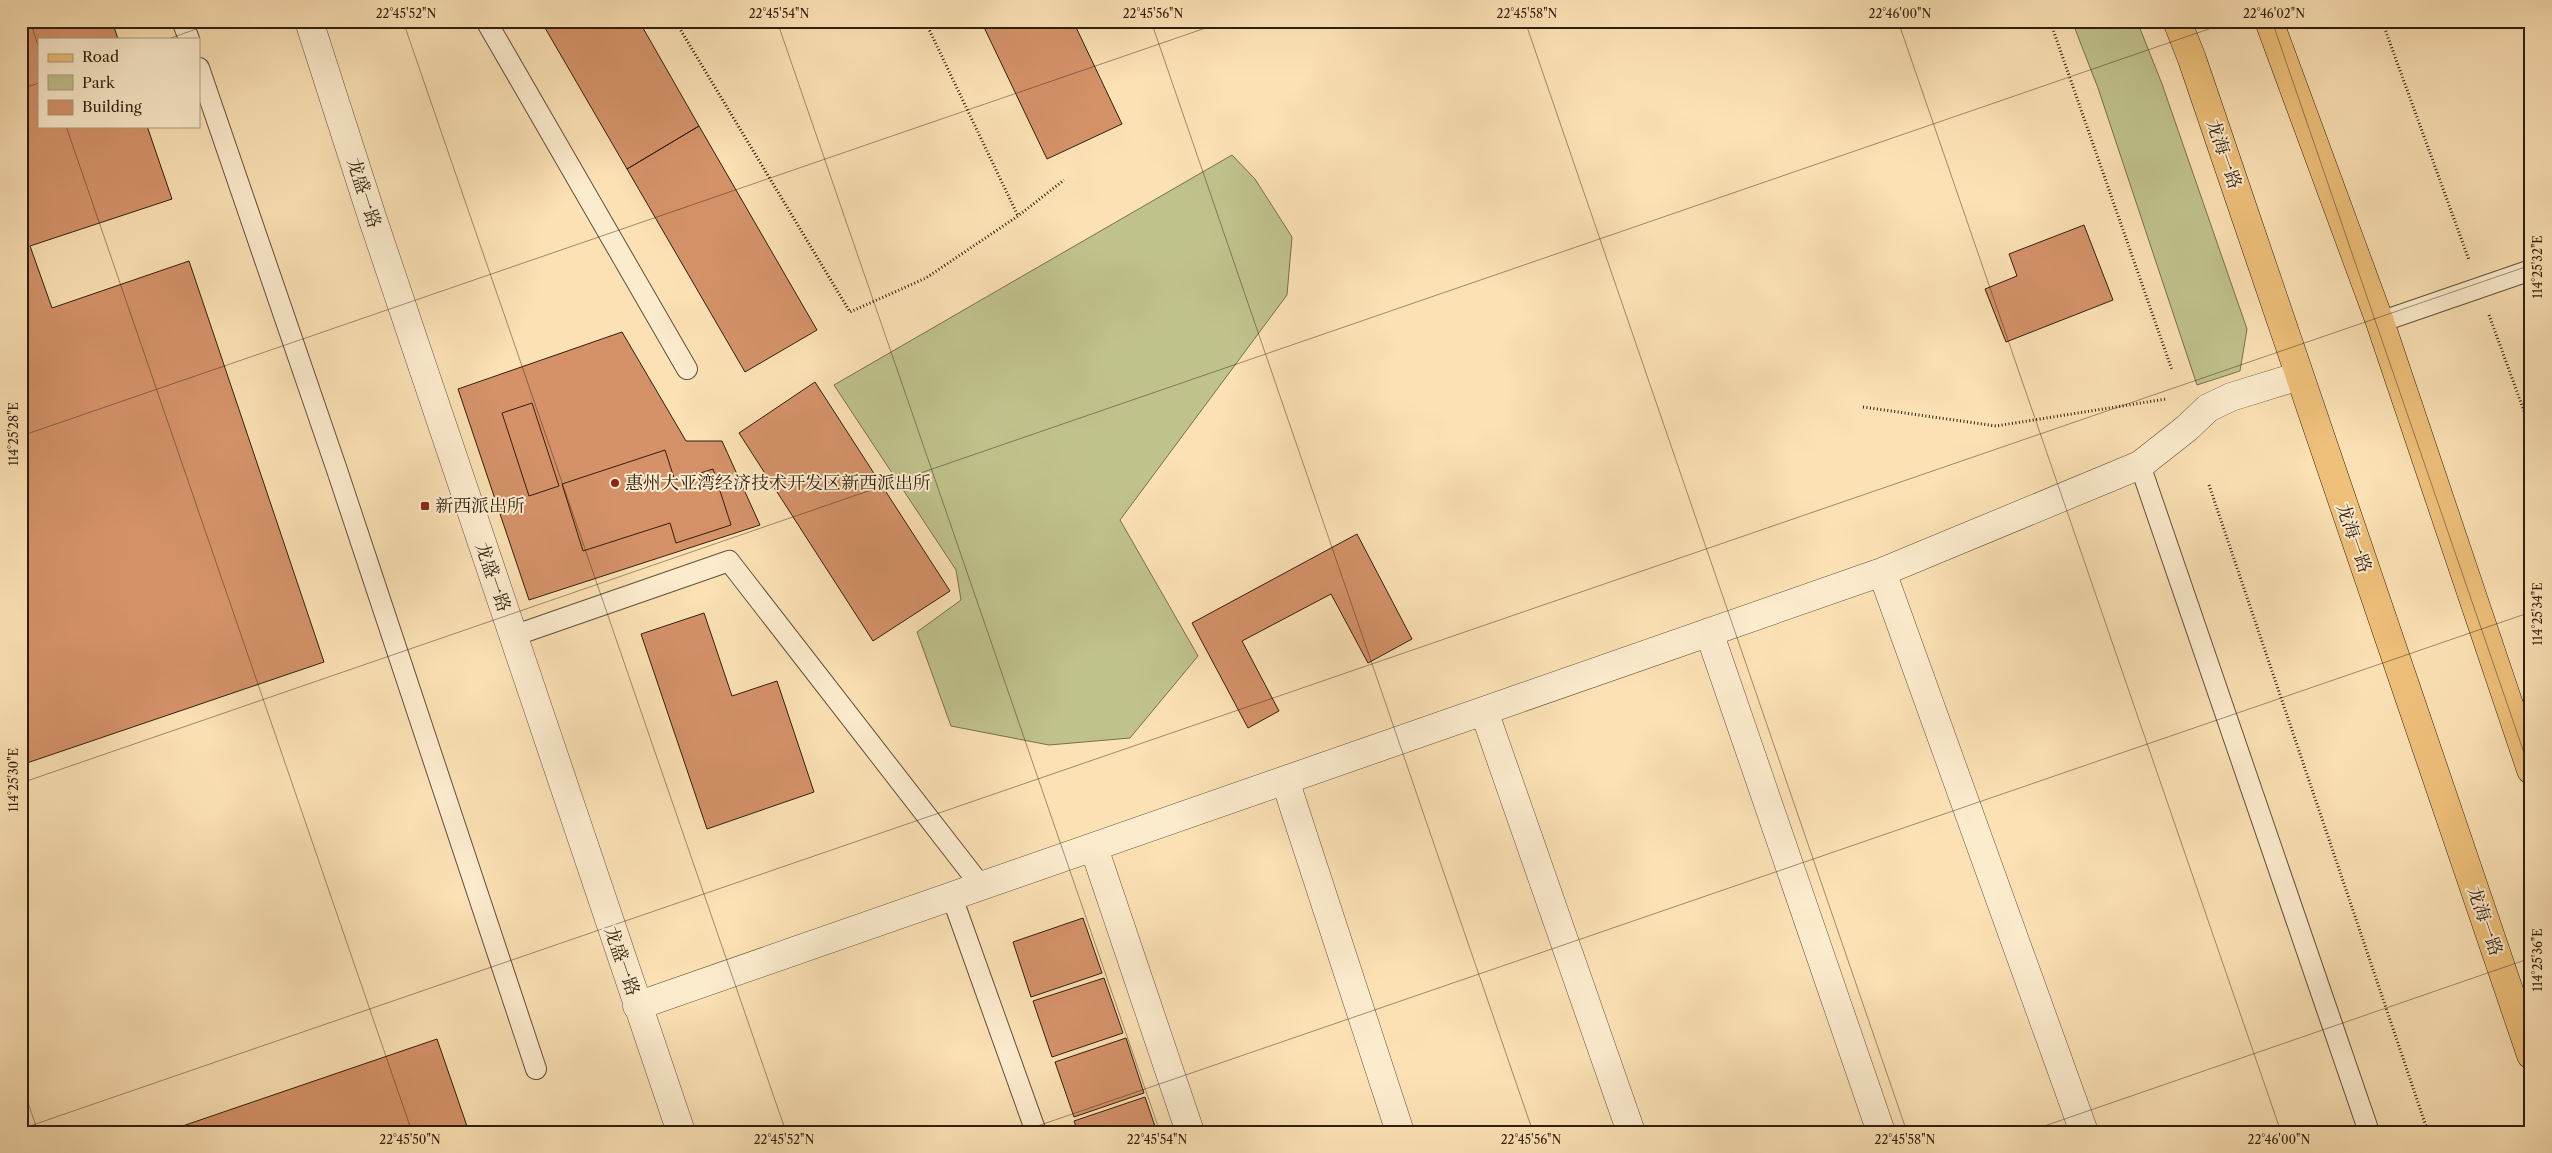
<svg xmlns="http://www.w3.org/2000/svg" width="2552" height="1153" viewBox="0 0 2552 1153" font-family="'Libre Caslon Text','Noto Serif SC',serif">
<style>
.green{fill:#c0c28c;stroke:#78704c}
.building{fill:#d59269;stroke:#301f0d}
.lines{fill:none;stroke-linecap:round;stroke-linejoin:round}
.lane-casing{stroke:#635037;stroke-width:22}
.street-casing{stroke:#635037;stroke-width:29}
.primary-casing{stroke:#301f0d;stroke-width:29}
.path{stroke:#301f0d;stroke-width:3;stroke-dasharray:1 2.5;stroke-linecap:butt}
.lane{stroke:#fcecce;stroke-width:20}
.street{stroke:#fcecce;stroke-width:28}
.primary{stroke:#eec07a;stroke-width:28}
.ticks{fill:none;stroke:#301f0d;stroke-width:1;stroke-opacity:0.45}
.poi-dot{fill:#8f2418;stroke:#fcecce;stroke-width:2}
.labels{text-anchor:middle;dominant-baseline:central;stroke-width:4;stroke-linejoin:round;paint-order:stroke}
.street-label{font-size:18px;fill:#301f0d;stroke:#fcecce}
.poi-label{font-size:18px;fill:#301f0d;stroke:#fcecce;text-anchor:start}
.neatline{fill:none;stroke:#301f0d;stroke-width:2}
.ticks-label{font-size:12px;text-anchor:middle;fill:#301f0d}
</style>
<rect width="100%" height="100%" fill="#fbe1b4"/>
<filter id="stains"><feTurbulence type="fractalNoise" baseFrequency=".004" numOctaves="4"/><feColorMatrix values="0 0 0 0 .2 0 0 0 0 .09 0 0 0 0 .02 0 0 0 .5 -.17"/></filter>
<radialGradient id="worn" r=".72"><stop offset=".6" stop-color="#630" stop-opacity="0"/><stop offset="1" stop-color="#630" stop-opacity=".3"/></radialGradient>
<path class="green" d="M2072,21H2137L2162,84L2247,329L2240,371L2197,385L2098,88Z
M1232,155L1255,179L1292,237L1287,295L1120,520L1198,656L1130,738L1049,745L951,726L917,632L961,600L956,570L834,385Z"/>
<path class="building" d="M21,21H112L118,39H39V126H147L172,199L30,246L52,308L189,261L324,662L21,765Z
M541,21H639L699,126L627,169Z
M981,21H1073L1122,124L1047,159Z
M699,126L817,330L745,372L627,169Z
M2084,225L2113,300L2006,342L1985,289L2017,276L2009,254Z
M622,332L686,441H722L760,525L529,600L458,389Z
M815,382L950,591L873,641L739,433Z
M532,403L559,486L529,496L502,413Z
M665,450L675,481L713,469L731,525L676,543L670,523L583,551L562,484Z
M1357,534L1412,639L1368,663L1331,594L1242,641L1279,711L1248,728L1192,623Z
M704,613L732,696L777,681L814,792L707,829L641,634Z
M1083,918L1102,973L1031,997L1013,942Z
M1104,978L1123,1033L1052,1057L1033,1001Z
M1126,1038L1144,1093L1074,1117L1055,1062Z
M437,1039L469,1132H165Z
M1145,1097L1157,1132H1078L1074,1121Z"/>
<g class="lines">
<defs>
<path id="lane" d="M182,21L189,39
M486,21L687,369
M199,68L337,470L536,1069
M2380,322L2531,270
M2140,465L2369,1132
M513,636L729,561L982,887
M952,897L1036,1132"/>
<path id="street" d="M309,21L372,217L681,1132
M1882,572L2084,1132
M1709,632L1881,1132
M1484,711L1631,1132
M1285,780L1400,1132
M1094,848L1190,1132
M637,1006L1882,572L2140,465L2187,428L2208,408L2231,397L2299,376"/>
<path id="primary" d="M2177,21L2192,59L2531,1055
M2269,21L2380,322L2531,770"/>
</defs>
<use href="#lane" class="lane-casing"/>
<use href="#street" class="street-casing"/>
<use href="#primary" class="primary-casing"/>
<path class="path" d="M678,21L677,24L850,312L926,278L1018,216L1064,180
M925,21L1018,216
M2050,21L2172,370
M2382,21L2469,260
M2489,315L2531,430
M1863,407L1996,426L2166,399
M2209,485L2428,1132"/>
<use href="#lane" class="lane"/>
<use href="#street" class="street"/>
<use href="#primary" class="primary"/>
</g>
<path class="ticks" d="M30,21L39,48M403,21L786,1132M777,21L1160,1132M1151,21L1533,1132M1525,21L1907,1132M1898,21L2281,1132M2272,21L2531,773M168,39L219,21M21,89L39,83M66,126L412,1132M21,436L1226,21M21,783L2232,21M21,1082L38,1132M21,1129L2531,265M1020,1132L2531,612M2027,1132L2531,958"/>
<g class="poi-dot">
<circle cx="615" cy="483" r="5"/>
<rect x="420" y="501" width="10" height="10" rx="2.5"/>
</g>
<g class="labels">
<g class="street-label">
<text transform="translate(2224 154) rotate(71)">龙海一路</text>
<text transform="translate(364 193) rotate(72)">龙盛一路</text>
<text transform="translate(2354 538) rotate(71)">龙海一路</text>
<text transform="translate(493 577) rotate(71)">龙盛一路</text>
<text transform="translate(2485 921) rotate(71)">龙海一路</text>
<text transform="translate(622 961) rotate(71)">龙盛一路</text>
</g>
<g class="poi-label">
<text x="625" y="483">惠州大亚湾经济技术开发区新西派出所</text>
<text x="435" y="506">新西派出所</text>
</g>
</g>
<rect width="2552" height="1153" fill="none" stroke="#fbe1b4" stroke-width="55"/>
<rect x="38" y="38" width="162" height="90" fill="#fcecce" stroke="#aa9a81"/>
<rect x="48" y="54" width="25" height="8" fill="#eec07a" stroke="#aa9a81"/>
<text x="82" y="62" font-size="15" fill="#301f0d">Road</text>
<rect x="48" y="75" width="25" height="15" fill="#c0c28c" stroke="#aa9a81"/>
<text x="82" y="88" font-size="15" fill="#301f0d">Park</text>
<rect x="48" y="100" width="25" height="15" fill="#d59269" stroke="#aa9a81"/>
<text x="82" y="112" font-size="15" fill="#301f0d">Building</text>
<rect x="28" y="28" width="2496" height="1098" class="neatline"/>
<g class="ticks-label">
<text x="406" y="18">22°45'52"N</text>
<text x="779" y="18">22°45'54"N</text>
<text x="1153" y="18">22°45'56"N</text>
<text x="1527" y="18">22°45'58"N</text>
<text x="1900" y="18">22°46'00"N</text>
<text x="2274" y="18">22°46'02"N</text>
<text transform="translate(2538 267) rotate(-90)" y="4">114°25'32"E</text>
<text transform="translate(14 434) rotate(-90)" y="4">114°25'28"E</text>
<text transform="translate(2538 614) rotate(-90)" y="4">114°25'34"E</text>
<text transform="translate(14 780) rotate(-90)" y="4">114°25'30"E</text>
<text transform="translate(2538 960) rotate(-90)" y="4">114°25'36"E</text>
<text x="410" y="1144">22°45'50"N</text>
<text x="784" y="1144">22°45'52"N</text>
<text x="1157" y="1144">22°45'54"N</text>
<text x="1531" y="1144">22°45'56"N</text>
<text x="1905" y="1144">22°45'58"N</text>
<text x="2279" y="1144">22°46'00"N</text>
</g>
<rect width="100%" height="100%" filter="url(#stains)"/>
<rect width="100%" height="100%" fill="url(#worn)"/>
</svg>
